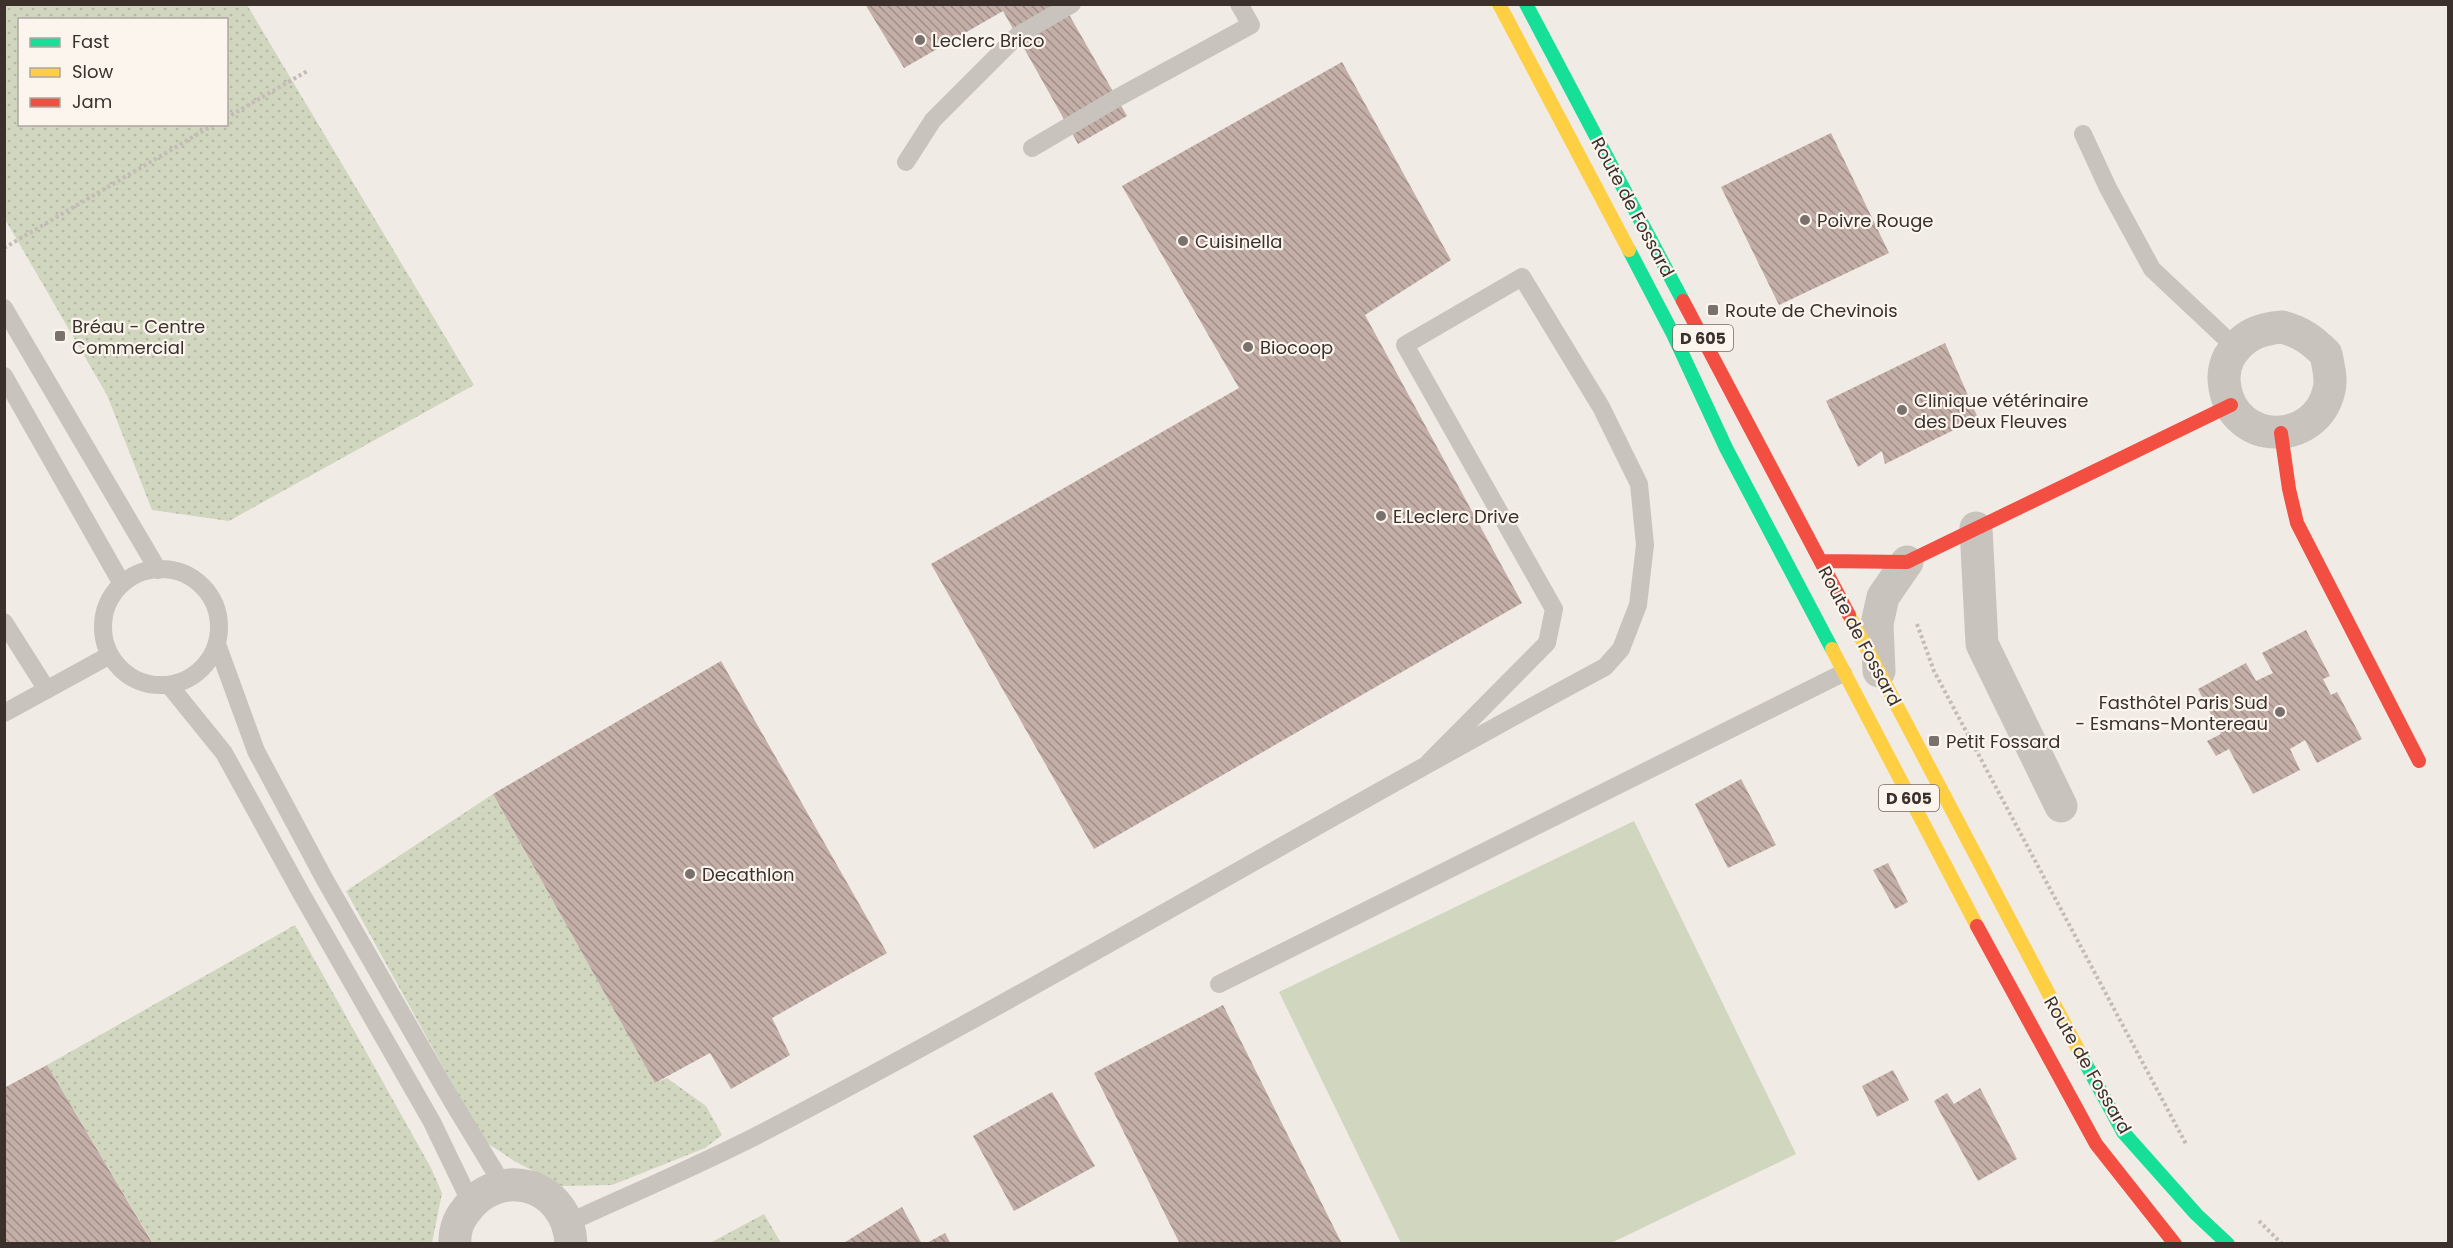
<svg xmlns="http://www.w3.org/2000/svg" width="2453" height="1248" viewBox="0 0 2453 1248" font-family="Poppins,sans-serif">
<style>
.green{fill:url(#green-dots);fill-rule:evenodd}
.pitch{fill:#d1d6bf}
.building{fill:url(#building-back-hatch)}
.lines{fill:none;stroke-linecap:round;stroke-linejoin:round}
.path{stroke:#c2bbb6;stroke-width:4;stroke-dasharray:3 3;stroke-linecap:butt}
.lane{stroke:#c9c3be;stroke-width:18}
.street{stroke:#c9c3be;stroke-width:33}
.fast{stroke:#16e098;stroke-width:14}
.slow{stroke:#ffcf43;stroke-width:14}
.jam{stroke:#f24e42;stroke-width:14}
.poi-dot{fill:#7a716c;stroke:#fbf5ee;stroke-width:2}
.labels{text-anchor:middle;dominant-baseline:central;stroke-width:4.5;stroke-linejoin:round;paint-order:stroke}
.shield{fill:#fbf5ee;stroke:#756b66;stroke-width:1.5}
.shield-label{font-size:16px;font-weight:bold;fill:#3b302b}
.poi-label{font-size:18px;fill:#3b302b;stroke:#fbf5ee;text-anchor:start}
.street-label{font-size:18px;fill:#3b302b;stroke:#fbf5ee}
</style>
<defs>
<pattern id="green-dots" width="8" height="8" patternUnits="userSpaceOnUse" patternTransform="scale(1.5)"><rect width="8" height="8" fill="#d1d6bf"/><path d="M2 2h.1M6 6h.1" fill="none" stroke="#b4b8a4" stroke-width="1.8" stroke-linecap="round"/></pattern>
<pattern id="building-back-hatch" width="6" height="6" patternUnits="userSpaceOnUse" patternTransform="scale(1.5)"><rect width="6" height="6" fill="#c3afa7"/><path d="M-1 5l2 2M0 0l6 6M5-1l2 2" fill="none" stroke="#a08f88"/></pattern>
</defs>
<rect width="100%" height="100%" fill="#f0ebe5"/>
<path class="green" d="M4,5H247L474,385L229,521L152,510L107,395L5,219ZM20,20H226V124H20Z
M493,794L655,1083L667,1078L706,1106L722,1135L705,1148L612,1185L562,1186L516,1162L484,1141L346,891Z
M295,925L431,1168L442,1193L432,1243H153L47,1065Z
M764,1214L781,1243H710Z"/>
<path class="pitch" d="M1634,821L1796,1154L1611,1243H1401L1279,992Z"/>
<path class="building" d="M865,4H1063L1127,116L1078,144L1003,11L904,68Z
M1342,62L1451,260L1365,315L1522,603L1094,849L931,564L1239,388L1122,186Z
M1831,133L1889,253L1779,305L1721,187Z
M1945,343L1978,418L1885,464L1882,451L1858,467L1826,401Z
M2306,630L2330,676L2323,679L2331,695L2337,692L2362,739L2317,763L2305,740L2290,749L2300,770L2253,794L2229,749L2216,756L2207,741L2221,734L2198,689L2246,663L2256,681L2273,673L2262,653Z
M721,661L887,953L772,1018L790,1055L731,1089L710,1053L655,1083L493,794Z
M1741,779L1776,845L1728,868L1695,804Z
M1888,863L1908,902L1895,909L1873,870Z
M1223,1005L1342,1244H1180L1094,1073Z
M47,1065L153,1244H4V1088Z
M1893,1070L1909,1100L1877,1117L1862,1086Z
M1980,1088L2017,1159L1978,1181L1934,1101L1947,1093L1954,1104Z
M1052,1092L1095,1166L1014,1211L973,1136Z
M902,1207L922,1244H842Z
M945,1233L951,1244H925Z"/>
<g class="lines">
<path class="path" d="M226,118L309,70
M4,248L215,124
M1917,624L1934,671L2186,1144
M2259,1221L2282,1244"/>
<path class="lane" d="M2083,134L2108,188L2152,269L2235,347
M1032,148L1117,98L1251,25L1239,4
M906,162L933,120L1017,36L1072,4
M4,308L158,570
M4,376L122,584
M103 627a58 58 0 1 1 116 0a58 58 0 1 1-116 0Z
M4,622L47,690
M217,644L256,751L325,880L452,1101L503,1185
M169,685L224,753L301,893L432,1122L471,1203
M4,713L110,655
M1219,984L1843,673
M568,1223C631,1194 695,1167 756,1136C1043,987 1320,820 1605,667L1621,649L1638,605L1645,545L1639,484L1601,407L1522,277L1405,345L1554,609L1547,643L1429,762"/>
<path class="street" d="M2282,327C2301,332 2312,340 2326,354C2328,366 2332,379 2329,390C2316,447 2235,446 2225,388C2223,378 2224,367 2229,357C2242,336 2258,329 2282,327Z
M1976,528L1982,644L2061,806
M1879,671L1877,624L1883,597L1907,562
M455,1244C454,1233 458,1221 464,1213C498,1163 568,1183 571,1244"/>
<path class="fast" d="M1526,4L1683,301
M1629,250L1673,334L1726,448L1832,649
M2081,1055L2123,1132L2196,1214L2228,1244"/>
<path class="slow" d="M1499,4L1629,250
M1849,615L2081,1055
M1832,649L1977,926"/>
<path class="jam" d="M1683,301L1849,615
M2281,433L2289,489L2297,523L2419,761
M1821,561L1907,562L2231,405
M1977,926L2096,1144L2175,1244"/>
</g>
<g class="poi-dot">
<circle cx="920" cy="40" r="6"/>
<circle cx="1805" cy="220" r="6"/>
<circle cx="1183" cy="241" r="6"/>
<rect x="1707" y="304" width="12" height="12" rx="3"/>
<rect x="54" y="330" width="12" height="12" rx="3"/>
<circle cx="1248" cy="347" r="6"/>
<circle cx="1902" cy="410" r="6"/>
<circle cx="1381" cy="516" r="6"/>
<circle cx="2280" cy="712" r="6"/>
<rect x="1928" y="735" width="12" height="12" rx="3"/>
<circle cx="690" cy="874" r="6"/>
</g>
<g class="labels">
<g class="shield">
<rect x="1673" y="325" width="60" height="26" rx="4.5"/>
<rect x="1879" y="785" width="60" height="26" rx="4.5"/>
</g>
<g class="shield-label">
<text x="1703" y="338">D 605</text>
<text x="1909" y="798">D 605</text>
</g>
<g class="poi-label">
<text x="932" y="40">Leclerc Brico</text>
<text x="1817" y="220">Poivre Rouge</text>
<text x="1195" y="241">Cuisinella</text>
<text x="1725" y="310">Route de Chevinois</text>
<text x="72" y="326">Bréau - Centre<tspan x="72" dy="21">Commercial</tspan></text>
<text x="1260" y="347">Biocoop</text>
<text x="1914" y="400">Clinique vétérinaire<tspan x="1914" dy="21">des Deux Fleuves</tspan></text>
<text x="1393" y="516">E.Leclerc Drive</text>
<text x="2268" y="702" text-anchor="end">Fasthôtel Paris Sud<tspan x="2268" dy="21">- Esmans-Montereau</tspan></text>
<text x="1946" y="741">Petit Fossard</text>
<text x="702" y="874">Decathlon</text>
</g>
<g class="street-label">
<text transform="translate(1633 207) rotate(62)">Route de Fossard</text>
<text transform="translate(1860 636) rotate(62)">Route de Fossard</text>
<text transform="translate(2088 1065) rotate(60)">Route de Fossard</text>
</g>
</g>
<rect width="2453" height="1248" fill="none" stroke="#3b302b" stroke-width="12"/>
<rect x="18" y="18" width="210" height="108" fill="#fbf5ee" stroke="#aea6a0" stroke-width="1.5"/>
<rect x="30" y="38" width="30" height="9" fill="#16e098" stroke="#aea6a0" stroke-width="1.5"/>
<text x="72" y="48" font-size="18" fill="#3b302b">Fast</text>
<rect x="30" y="68" width="30" height="9" fill="#ffcf43" stroke="#aea6a0" stroke-width="1.5"/>
<text x="72" y="78" font-size="18" fill="#3b302b">Slow</text>
<rect x="30" y="98" width="30" height="9" fill="#f24e42" stroke="#aea6a0" stroke-width="1.5"/>
<text x="72" y="108" font-size="18" fill="#3b302b">Jam</text>
</svg>
